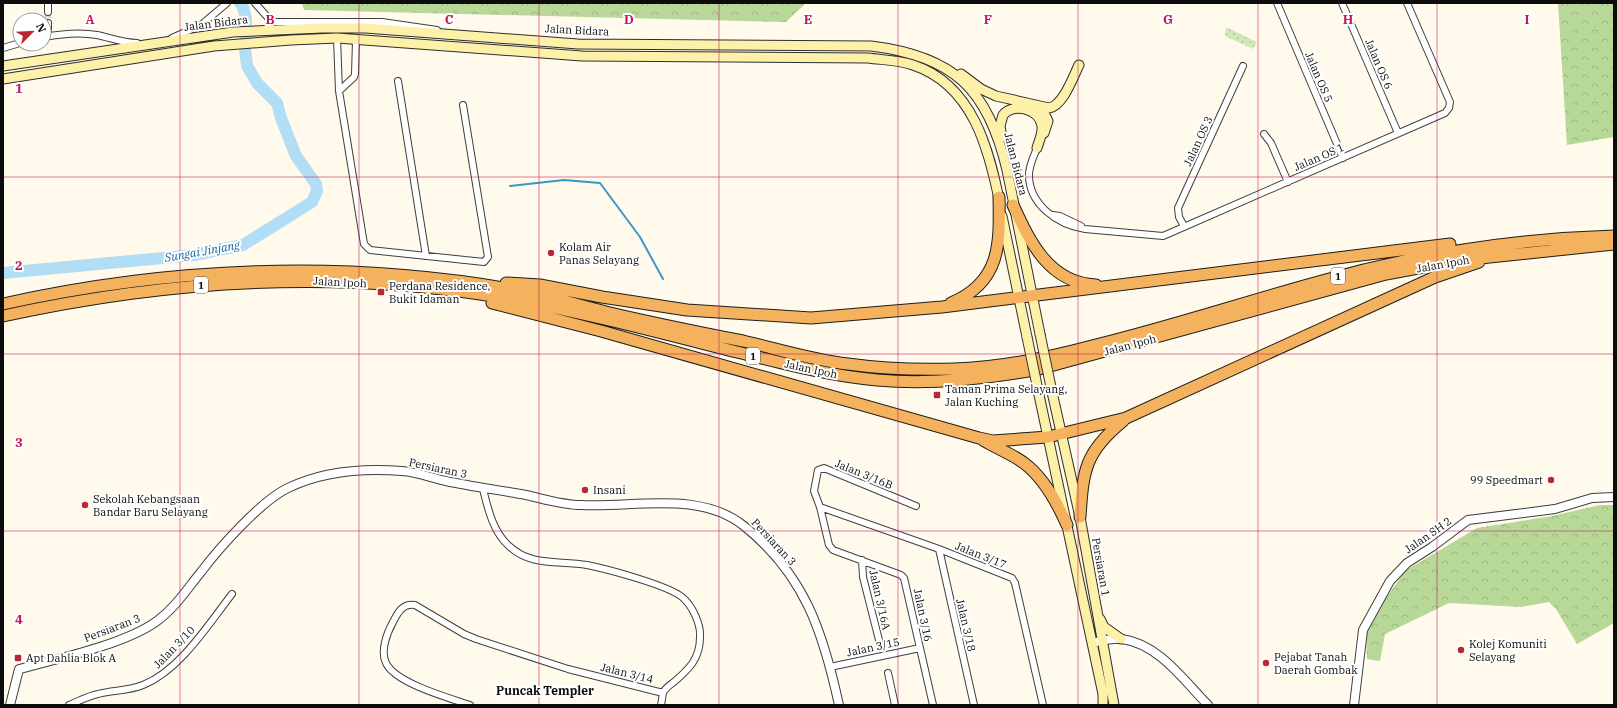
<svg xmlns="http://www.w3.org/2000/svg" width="1617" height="708" viewBox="0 0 1617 708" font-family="'IBM Plex Serif',serif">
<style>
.grass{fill:url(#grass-dots)}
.forest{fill:url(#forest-crowns)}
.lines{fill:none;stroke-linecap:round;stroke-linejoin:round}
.stream{stroke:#3a97ca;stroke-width:2}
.river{stroke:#b2def5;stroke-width:12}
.minor-tunnel{stroke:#dbd6ca;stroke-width:6;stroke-dasharray:6 3;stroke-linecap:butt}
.minor-casing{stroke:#3f3f3f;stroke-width:8}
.tertiary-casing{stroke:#3f3f3f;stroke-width:10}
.secondary-casing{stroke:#2e2e2e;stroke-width:11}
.trunk-casing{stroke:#1d1d1d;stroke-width:13}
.minor{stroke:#fff;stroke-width:6}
.tertiary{stroke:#fff;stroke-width:8}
.secondary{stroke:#fdf0a8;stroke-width:9}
.trunk{stroke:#f4b25e;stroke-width:11}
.secondary-bridge-casing{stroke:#2e2e2e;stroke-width:11;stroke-linecap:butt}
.secondary-bridge{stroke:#fdf0a8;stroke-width:9}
.grid{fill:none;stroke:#c2185b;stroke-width:1;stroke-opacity:0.55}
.poi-dot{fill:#b92734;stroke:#fff;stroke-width:1.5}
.labels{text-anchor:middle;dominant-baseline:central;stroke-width:4;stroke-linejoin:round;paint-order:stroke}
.shield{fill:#fff;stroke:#555;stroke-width:1}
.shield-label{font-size:10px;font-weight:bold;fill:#0c0c0c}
.street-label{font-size:11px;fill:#0c0c0c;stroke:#fff}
.poi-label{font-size:11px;fill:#0c0c0c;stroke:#fff;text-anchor:start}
.water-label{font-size:12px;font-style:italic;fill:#18689b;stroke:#fff}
.neighbourhood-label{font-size:12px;font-weight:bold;fill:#0c0c0c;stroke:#fff}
.grid-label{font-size:13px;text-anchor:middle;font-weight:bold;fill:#c2185b;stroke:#fff;stroke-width:4;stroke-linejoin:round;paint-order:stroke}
</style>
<defs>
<pattern id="grass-dots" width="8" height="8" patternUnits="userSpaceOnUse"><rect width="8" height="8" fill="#d2e8b7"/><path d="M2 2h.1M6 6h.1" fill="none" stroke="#b3c69c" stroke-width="1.8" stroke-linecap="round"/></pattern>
<pattern id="forest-crowns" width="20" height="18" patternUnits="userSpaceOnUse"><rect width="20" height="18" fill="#b7d896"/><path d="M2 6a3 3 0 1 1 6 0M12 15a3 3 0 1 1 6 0" fill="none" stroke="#9cb880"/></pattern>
</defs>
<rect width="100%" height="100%" fill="#fffaec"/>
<path class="grass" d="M1226,27L1257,42L1253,49L1225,36Z"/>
<path class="forest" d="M302,3H806L786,22L304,10Z
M1558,3H1614V137L1567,145Z
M1600,505H1614V623L1577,644L1556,609L1549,602L1521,607L1449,603L1385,634L1380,661L1367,659L1366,635L1386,598L1405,571L1477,528L1552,516Z"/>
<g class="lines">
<path class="stream" d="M510,186L564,180L600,183L640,237L663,279"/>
<path class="river" d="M3,273L194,255L243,245L312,202L317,191L316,184L296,156L281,118L277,103L257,83L247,66L245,48L246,18L243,7L240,3"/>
<path class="minor-tunnel" d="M48,12V23"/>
<defs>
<path id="minor" d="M48,3V12
M255,3L270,20L276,22H382L437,30
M1277,3L1343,158
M1342,3L1398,133
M48,23V36
M44,37C60,34 81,32 97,35C111,38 123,43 137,43
M172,38L201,25L227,3
M337,38L339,91L364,244L370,250L484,262L488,257L463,105
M3,48L20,43
M398,81L426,256
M339,91L354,77L355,74L356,40
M1264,134L1271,143L1288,182
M1037,148C1034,156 1029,165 1029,175C1029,204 1057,225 1085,229L1163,236L1170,233L1445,113L1449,108L1450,102L1407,3
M1053,215L1060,216L1081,226
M1184,226L1179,217L1178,208L1243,66
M483,489C488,509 493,532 509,546C531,567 559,560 587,565C607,569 667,585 682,597C692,605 701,624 700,637C700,659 689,669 674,682C670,685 665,688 663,693C662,697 662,701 661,705
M916,506L824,468L818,470L814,491L820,507L829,545L833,550L901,575L904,578L933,705
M820,507L939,549L1012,578L1015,583L1043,705
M939,549L974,705
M862,560L863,577L880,644
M830,667L920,648
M888,673L895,705
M69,705C79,701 88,696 98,694C113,690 129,691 143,685C180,670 208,625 232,594
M470,705C449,698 395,683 386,663C380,651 387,633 393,622C398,612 403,603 415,605L464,634L476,639L568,669L663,693"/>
<path id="tertiary" d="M1092,643C1101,641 1112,638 1122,639C1159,644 1184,681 1208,705
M10,705L19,669C57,659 126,644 157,621C175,608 187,589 201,572C219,548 262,500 288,488C323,471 363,468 402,471C417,472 432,478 446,481C473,487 500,490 526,495C544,499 563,505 581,505C634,508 699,490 744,526C805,575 823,632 839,705
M1354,705L1363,630L1390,581L1407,563L1432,547L1468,520L1555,509L1592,498L1614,497"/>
<path id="secondary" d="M3,66L233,32L322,28H365L578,44L871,46C954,56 988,89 1007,170L1040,334
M961,74L981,89L996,96L1049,108C1063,106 1073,77 1079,65
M3,79L214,46L291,40L337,38L582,56L868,58C883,60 899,60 913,65C973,85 989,149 1000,204
M1036,107L1045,115L1048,121L1044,133
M1002,137L1000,126L1003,115C1013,102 1040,109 1042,126C1043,133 1039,141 1037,148
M1002,216L1027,337
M1052,392L1080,517L1114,705
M1039,395L1103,694V705
M1100,619L1104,627L1121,639"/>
<path id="trunk" d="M1013,205C1030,242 1049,283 1096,285
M506,283L540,285L602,297L687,310L811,318L942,307L1450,244
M492,303L601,331L979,438L993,441L1048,437L1126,418L1435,277L1479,262
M951,303C1001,282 1000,244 999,197
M3,304C169,267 342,260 510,289C542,294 574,304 606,312C652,323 697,332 743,341C778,349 812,360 848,364C883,369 919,370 954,369C1001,368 1047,358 1092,346C1170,327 1245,302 1322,281C1418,254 1514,239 1614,236
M3,316C171,279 341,269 511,299C587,313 662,333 737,352C783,363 829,376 877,380C931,385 985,379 1039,369L1386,274L1461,260L1614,244
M983,440C996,448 1012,454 1024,463C1044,478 1057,502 1067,525
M1080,517C1083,470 1085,452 1123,421"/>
</defs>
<use href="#minor" class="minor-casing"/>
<use href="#tertiary" class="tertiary-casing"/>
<use href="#secondary" class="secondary-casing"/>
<use href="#trunk" class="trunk-casing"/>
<use href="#minor" class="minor"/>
<use href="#tertiary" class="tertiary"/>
<use href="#secondary" class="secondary"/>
<use href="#trunk" class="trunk"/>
<defs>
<path id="secondary-bridge" d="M1040,334L1052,392
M1027,337L1039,395"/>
</defs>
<use href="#secondary-bridge" class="secondary-bridge-casing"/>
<use href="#secondary-bridge" class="secondary-bridge"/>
</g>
<path class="grid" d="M180,3V705M359,3V705M539,3V705M719,3V705M898,3V705M1078,3V705M1258,3V705M1437,3V705M3,177H1614M3,354H1614M3,531H1614"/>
<g class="poi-dot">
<circle cx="551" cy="253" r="4"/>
<rect x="377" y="288" width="8" height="8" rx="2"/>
<rect x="933" y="391" width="8" height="8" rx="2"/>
<circle cx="1551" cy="480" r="4"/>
<circle cx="585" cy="490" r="4"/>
<circle cx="85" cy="505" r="4"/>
<circle cx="1461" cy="650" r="4"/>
<rect x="14" y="654" width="8" height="8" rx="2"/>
<circle cx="1266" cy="663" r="4"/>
</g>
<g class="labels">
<g class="shield">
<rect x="1331" y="268" width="14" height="16" rx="3"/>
<rect x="194" y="277" width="14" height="16" rx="3"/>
<rect x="746" y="348" width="14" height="16" rx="3"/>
</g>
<g class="shield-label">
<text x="1338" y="276">1</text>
<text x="201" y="285">1</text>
<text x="753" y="356">1</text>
</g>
<g class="street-label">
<text transform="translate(216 23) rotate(-7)">Jalan Bidara</text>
<text transform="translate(577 30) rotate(3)">Jalan Bidara</text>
<text transform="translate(1379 64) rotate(67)">Jalan OS 6</text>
<text transform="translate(1319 77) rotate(67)">Jalan OS 5</text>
<text transform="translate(1198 141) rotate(-65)">Jalan OS 3</text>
<text transform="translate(1319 157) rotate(-23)">Jalan OS 1</text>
<text transform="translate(1016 164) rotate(76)">Jalan Bidara</text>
<text transform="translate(1443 264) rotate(-10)">Jalan Ipoh</text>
<text transform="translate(340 282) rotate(3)">Jalan Ipoh</text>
<text transform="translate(1130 345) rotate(-15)">Jalan Ipoh</text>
<text transform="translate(811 369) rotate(12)">Jalan Ipoh</text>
<text transform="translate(438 468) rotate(12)">Persiaran 3</text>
<text transform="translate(864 474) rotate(22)">Jalan 3/16B</text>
<text transform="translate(1428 535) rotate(-35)">Jalan SH 2</text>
<text transform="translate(774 542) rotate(47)">Persiaran 3</text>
<text transform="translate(981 555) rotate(22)">Jalan 3/17</text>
<text transform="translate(1101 567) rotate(80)">Persiaran 1</text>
<text transform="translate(880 600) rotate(77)">Jalan 3/16A</text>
<text transform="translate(923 615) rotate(78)">Jalan 3/16</text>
<text transform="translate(966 625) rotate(77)">Jalan 3/18</text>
<text transform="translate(112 628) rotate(-21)">Persiaran 3</text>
<text transform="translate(174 647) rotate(-46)">Jalan 3/10</text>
<text transform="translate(873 647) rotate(-12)">Jalan 3/15</text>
<text transform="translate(627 673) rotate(14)">Jalan 3/14</text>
</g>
<g class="poi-label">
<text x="559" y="247">Kolam Air<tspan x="559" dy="13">Panas Selayang</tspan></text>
<text x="389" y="286">Perdana Residence,<tspan x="389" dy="13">Bukit Idaman</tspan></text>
<text x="945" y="389">Taman Prima Selayang,<tspan x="945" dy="13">Jalan Kuching</tspan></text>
<text x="1543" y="480" text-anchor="end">99 Speedmart</text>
<text x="593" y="490">Insani</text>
<text x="93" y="499">Sekolah Kebangsaan<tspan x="93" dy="13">Bandar Baru Selayang</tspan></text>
<text x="1469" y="644">Kolej Komuniti<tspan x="1469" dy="13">Selayang</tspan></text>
<text x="1274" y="657">Pejabat Tanah<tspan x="1274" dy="13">Daerah Gombak</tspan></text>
<text x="26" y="658">Apt Dahlia Blok A</text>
</g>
<g class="water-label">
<text transform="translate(202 251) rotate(-10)">Sungai Jinjang</text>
</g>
<g class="neighbourhood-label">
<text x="545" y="690">Puncak Templer</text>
</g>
</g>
<g class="grid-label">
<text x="90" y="24">A</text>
<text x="270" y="24">B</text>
<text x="449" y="24">C</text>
<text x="629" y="24">D</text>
<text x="808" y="24">E</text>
<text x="988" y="24">F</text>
<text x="1168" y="24">G</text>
<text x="1348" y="24">H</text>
<text x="1527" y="24">I</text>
<text x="19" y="93">1</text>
<text x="19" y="270">2</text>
<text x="19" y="447">3</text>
<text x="19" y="624">4</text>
</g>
<rect width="1617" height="708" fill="none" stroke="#0c0c0c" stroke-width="8"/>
<g transform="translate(32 32) rotate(66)"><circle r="19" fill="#ffffff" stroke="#9e9e9e"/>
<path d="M0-3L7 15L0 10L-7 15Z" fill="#b92734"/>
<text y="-6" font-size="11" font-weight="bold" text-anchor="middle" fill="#0c0c0c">N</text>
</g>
</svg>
